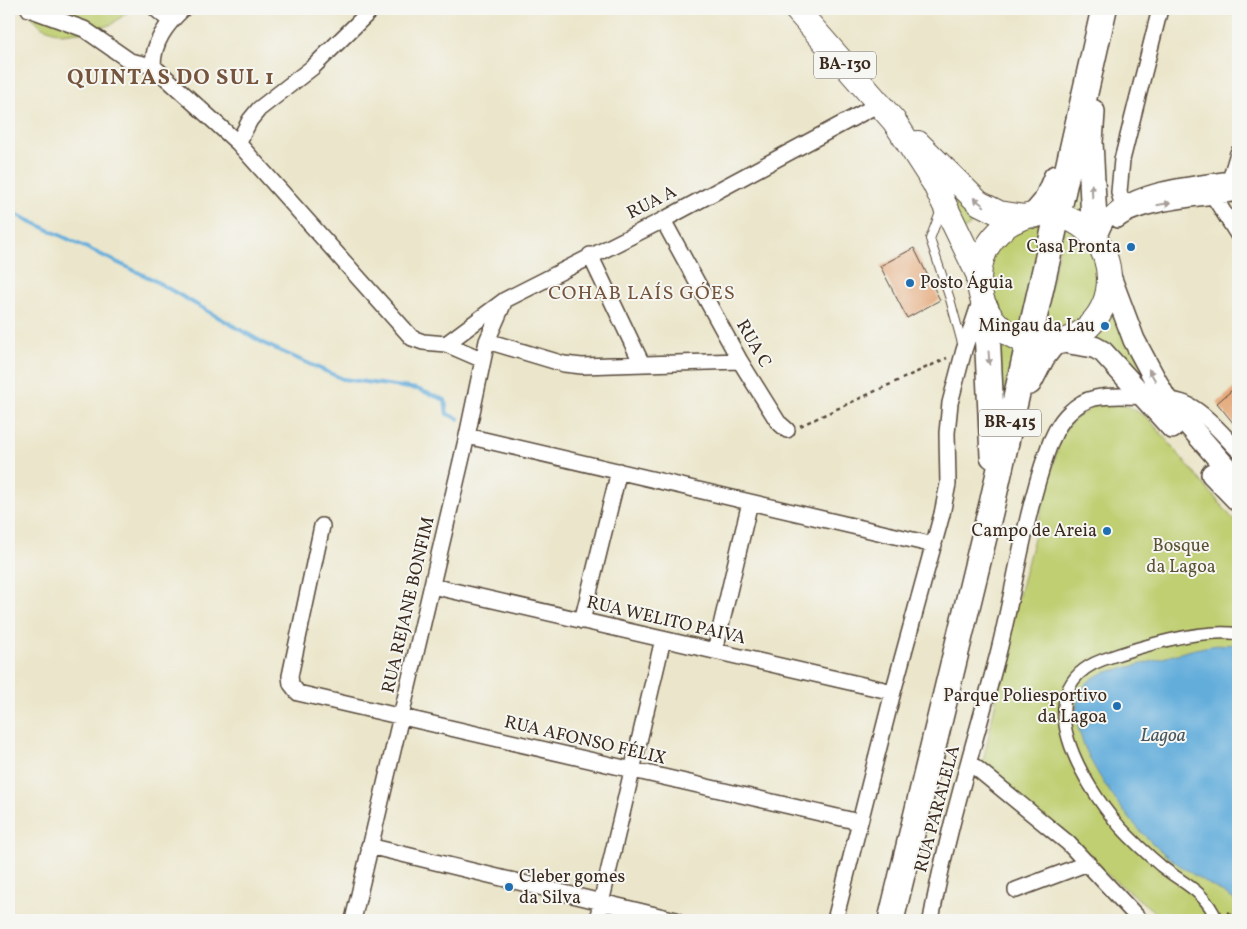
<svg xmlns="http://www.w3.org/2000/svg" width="1247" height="929" viewBox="0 0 1247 929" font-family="Vollkorn,serif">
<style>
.green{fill:#c0cf72;stroke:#7e7c48}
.water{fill:#63addb;stroke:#4f6c7c}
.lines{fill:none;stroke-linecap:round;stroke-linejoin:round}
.stream{stroke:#63addb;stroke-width:4}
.building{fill:#e3a473}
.service-casing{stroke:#554638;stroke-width:10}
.pedestrian-casing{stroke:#554638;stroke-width:14}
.minor-casing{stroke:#554638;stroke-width:18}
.secondary-casing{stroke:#554638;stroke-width:24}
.primary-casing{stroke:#554638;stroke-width:26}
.trunk-casing{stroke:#554638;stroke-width:28}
.path{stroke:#554638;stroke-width:2.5;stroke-dasharray:4 4;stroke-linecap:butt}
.service{stroke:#fff;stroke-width:8}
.pedestrian{stroke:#fff;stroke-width:11}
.minor{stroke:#fff;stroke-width:15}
.secondary{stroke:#fff;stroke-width:21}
.primary{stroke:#fff;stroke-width:24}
.trunk{stroke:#fff;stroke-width:25}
.oneway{fill:#a79f9a}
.poi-dot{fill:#1f6fb2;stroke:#f6f6f2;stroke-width:2}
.labels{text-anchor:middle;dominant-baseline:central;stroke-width:4;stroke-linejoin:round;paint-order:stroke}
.shield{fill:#f6f6f2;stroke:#73675e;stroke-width:1}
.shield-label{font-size:16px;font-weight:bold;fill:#3b2a1e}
.street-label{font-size:18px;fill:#3b2a1e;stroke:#f6f6f2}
.poi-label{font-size:18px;fill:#3b2a1e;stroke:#f6f6f2;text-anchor:end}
.park-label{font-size:18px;fill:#5c5333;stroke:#f6f6f2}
.water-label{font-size:19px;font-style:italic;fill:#495860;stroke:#f6f6f2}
.quarter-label{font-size:20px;letter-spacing:1px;fill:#76553c;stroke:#f6f6f2}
.district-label{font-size:22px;font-weight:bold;letter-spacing:1px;fill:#76553c;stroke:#f6f6f2}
</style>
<rect width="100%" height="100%" fill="#f6f6f2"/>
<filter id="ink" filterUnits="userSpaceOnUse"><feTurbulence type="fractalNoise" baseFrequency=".02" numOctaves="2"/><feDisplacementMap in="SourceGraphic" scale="10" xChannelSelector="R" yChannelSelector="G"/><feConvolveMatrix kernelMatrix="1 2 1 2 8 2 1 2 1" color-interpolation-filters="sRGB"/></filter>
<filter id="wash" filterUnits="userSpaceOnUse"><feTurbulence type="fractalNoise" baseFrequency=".0096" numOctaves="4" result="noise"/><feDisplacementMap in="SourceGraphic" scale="20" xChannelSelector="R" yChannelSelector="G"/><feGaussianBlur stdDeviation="1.12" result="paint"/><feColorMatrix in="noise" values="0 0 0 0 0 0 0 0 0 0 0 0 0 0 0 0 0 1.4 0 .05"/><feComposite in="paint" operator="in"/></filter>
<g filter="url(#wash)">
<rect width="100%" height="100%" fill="#ebe6cb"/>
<path class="green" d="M24,9H132L112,24L95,30L62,34L42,27Z
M1085,132L1088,223L1069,209Z
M933,159L988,216L976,219L962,232Z
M1047,219L1020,334C985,317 977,277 998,245C1003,238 1009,230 1017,226C1026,222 1038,221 1047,219Z
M1064,224C1124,245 1105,338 1040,336Z
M1110,296L1153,388L1076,340L1103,313Z
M995,329L1016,346L999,411Z
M1096,404L1128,406L1148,418L1238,525V920H1165L986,779L983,762L1016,606L1061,436L1071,422Z"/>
<path class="water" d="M1238,645V902C1208,883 1173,865 1148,839C1120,811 1048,718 1088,682C1099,671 1123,669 1138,665C1167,658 1209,641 1238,645Z"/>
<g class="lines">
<path class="stream" d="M9,211L150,278L267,345L343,379L417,389L445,400L447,414L459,419"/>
</g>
<g id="blocks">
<path class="building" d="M914,248L940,300L907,318L880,266Z
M1238,385V429L1217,403Z"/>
</g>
</g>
<g filter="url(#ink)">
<use href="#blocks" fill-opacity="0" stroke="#554638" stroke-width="1"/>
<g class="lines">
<defs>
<path id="service" d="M941,210L930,239L950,299L963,347"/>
<path id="pedestrian" d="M1217,920C1204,890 1185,885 1161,866C1147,854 1132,840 1120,827C1084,786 1024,689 1102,660C1138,647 1201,628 1238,634"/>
<path id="minor" d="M29,9L84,29L130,61L153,66L238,143L412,338L423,342L446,344L483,360
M156,9L170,21
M153,66C153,42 166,25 183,9
M238,143L250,120L259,109L313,67L372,9
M1230,180L1238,153
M1211,189L1214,197L1238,235
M1125,215L1119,192L1122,160L1160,9
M663,220L740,361L778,422L787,430
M1118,220C1141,201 1207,198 1238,193
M1098,238C1101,232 1103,225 1107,220C1130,187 1201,184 1238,178
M590,255L642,364
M487,341L564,364L582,366L740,361
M446,344L505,300L663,220L879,104
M467,436L934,545
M322,526L290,676L291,684L298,693L859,822
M432,586L893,692
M582,621L619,471
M715,651L750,502
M969,762L1068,843L1140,920
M369,846L676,920
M1016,890L1088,863
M353,920L467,436L487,341L505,300
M597,920L663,639
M835,920L893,692L942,514L948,484L947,433L950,403L964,350L980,302
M931,920C947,829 976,740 999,650C1015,585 1025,515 1047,452C1051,439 1059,422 1069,413C1076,406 1085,400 1095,398C1113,394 1172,396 1188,405C1207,415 1223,435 1238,450"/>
<path id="secondary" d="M1108,271L1134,340L1165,398L1238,481
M1063,342L1094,347L1103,352L1172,428
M1212,474L1238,501"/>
<path id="primary" d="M796,9L894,121L934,183L979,276
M918,143L979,203L999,213L1024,217
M979 279a65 65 0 1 1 130 0a65 65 0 1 1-130 0Z"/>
<path id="trunk" d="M1092,112L1090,142L1095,240
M1035,215L1046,202L1056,178
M986,309L993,456
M1029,382L1042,357L1052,344
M891,920L992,504L1104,9"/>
</defs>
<use href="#service" class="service-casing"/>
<use href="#pedestrian" class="pedestrian-casing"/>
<use href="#minor" class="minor-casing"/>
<use href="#secondary" class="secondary-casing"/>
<use href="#primary" class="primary-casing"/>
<use href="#trunk" class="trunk-casing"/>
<path class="path" d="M800,426L947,358
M1227,912L1238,919"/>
<use href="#service" class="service"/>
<use href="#pedestrian" class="pedestrian"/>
<use href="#minor" class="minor"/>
<use href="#secondary" class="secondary"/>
<use href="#primary" class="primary"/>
<use href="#trunk" class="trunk"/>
</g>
<defs><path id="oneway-solid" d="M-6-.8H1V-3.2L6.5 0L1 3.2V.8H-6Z" transform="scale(1.25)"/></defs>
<g class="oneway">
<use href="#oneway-solid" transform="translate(1092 191) rotate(-93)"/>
<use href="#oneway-solid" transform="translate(979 202) rotate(-141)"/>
<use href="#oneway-solid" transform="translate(1164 204) rotate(-9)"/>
<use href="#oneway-solid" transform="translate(989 358) rotate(86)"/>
<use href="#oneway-solid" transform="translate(1152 375) rotate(-120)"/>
</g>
</g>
<g class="poi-dot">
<circle cx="1131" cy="247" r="5"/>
<circle cx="910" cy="283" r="5"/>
<circle cx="1105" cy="326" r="5"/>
<circle cx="1107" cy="531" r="5"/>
<circle cx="1117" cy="706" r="5"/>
<circle cx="509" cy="887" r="5"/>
</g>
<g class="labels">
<g class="shield">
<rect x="814" y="51.5" width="62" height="27" rx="4"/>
<rect x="979" y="409.5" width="62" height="27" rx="4"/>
</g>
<g class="shield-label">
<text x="845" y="65">BA-130</text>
<text x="1010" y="423">BR-415</text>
</g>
<g class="street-label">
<text transform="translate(652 203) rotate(-27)">RUA A</text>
<text transform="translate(753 344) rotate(60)">RUA C</text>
<text transform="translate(409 605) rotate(-77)">RUA REJANE BONFIM</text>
<text transform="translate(666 621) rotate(13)">RUA WELITO PAIVA</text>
<text transform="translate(585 741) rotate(13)">RUA AFONSO FÉLIX</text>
<text transform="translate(938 809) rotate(-75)">RUA PARALELA</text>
</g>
<g class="poi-label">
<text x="1121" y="247">Casa Pronta</text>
<text x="920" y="283" text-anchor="start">Posto Águia</text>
<text x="1095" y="326">Mingau da Lau</text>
<text x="1097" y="531">Campo de Areia</text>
<text x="1107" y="696">Parque Poliesportivo<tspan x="1107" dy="21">da Lagoa</tspan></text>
<text x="519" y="877" text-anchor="start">Cleber gomes<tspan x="519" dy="21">da Silva</tspan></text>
</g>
<g class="park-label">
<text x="1181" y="546">Bosque<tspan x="1181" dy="21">da Lagoa</tspan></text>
</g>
<g class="water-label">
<text x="1163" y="736">Lagoa</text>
</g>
<g class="quarter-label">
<text x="642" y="294">COHAB LAÍS GÓES</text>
</g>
<g class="district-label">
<text x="171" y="78">QUINTAS DO SUL 1</text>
</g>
</g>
<rect width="1247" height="929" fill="none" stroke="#f6f6f2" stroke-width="30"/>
</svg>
